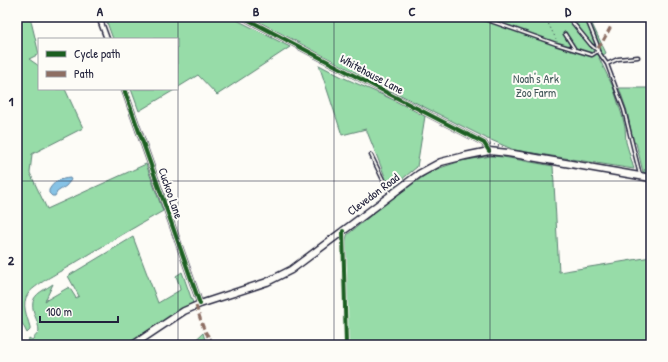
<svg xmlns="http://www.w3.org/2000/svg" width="668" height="362" viewBox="0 0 668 362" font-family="'Patrick Hand',sans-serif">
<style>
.green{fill:#97dca8;stroke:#5c7f72}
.water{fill:#87c3e6;stroke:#5f83a2}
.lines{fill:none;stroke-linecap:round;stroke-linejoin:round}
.lane-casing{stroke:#22223b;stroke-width:5}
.street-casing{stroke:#22223b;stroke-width:7}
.secondary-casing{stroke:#22223b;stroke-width:9}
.path{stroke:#22223b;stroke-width:1;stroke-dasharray:1 3;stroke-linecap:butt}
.lane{stroke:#fdfcf7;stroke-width:2}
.street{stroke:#fdfcf7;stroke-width:4}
.secondary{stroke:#fdfcf7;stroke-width:6}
.quiet{stroke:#8d6e63;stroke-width:3;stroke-dasharray:6 3;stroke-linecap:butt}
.cycleway-casing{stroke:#fdfcf7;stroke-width:6}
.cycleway{stroke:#1b5e20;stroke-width:4}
.grid{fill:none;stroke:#22223b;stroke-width:1;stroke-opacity:0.55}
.labels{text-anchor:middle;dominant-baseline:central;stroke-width:4;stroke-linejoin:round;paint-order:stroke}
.street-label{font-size:12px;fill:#22223b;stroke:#fdfcf7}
.park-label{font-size:12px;fill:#455a5c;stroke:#fdfcf7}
.neatline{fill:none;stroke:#22223b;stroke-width:1.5}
.grid-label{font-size:13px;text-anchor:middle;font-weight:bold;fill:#22223b}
</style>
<rect width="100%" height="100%" fill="#fdfcf7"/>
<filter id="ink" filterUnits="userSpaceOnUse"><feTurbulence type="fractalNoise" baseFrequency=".025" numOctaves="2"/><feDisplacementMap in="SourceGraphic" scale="8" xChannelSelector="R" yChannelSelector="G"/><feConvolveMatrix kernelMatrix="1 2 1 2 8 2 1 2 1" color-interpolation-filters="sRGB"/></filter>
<g filter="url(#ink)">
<path class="green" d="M17,17H30L39,54L29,59L39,66V89H65L83,128L32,154L30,173L47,209L146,164L163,211C131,229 100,248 68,267C59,272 33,286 28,294C21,304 27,316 30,327V330L27,333L17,313Z
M105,17H231L290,47L217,95L198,75L177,88V39H113Z
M248,17H601L599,23L592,24L606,53L599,58L613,87L622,115L625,127L626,142L634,169L514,150L491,140L487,139L486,138L456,123L367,78L366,80Z
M319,65L342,77L394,100L425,116L417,167L390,189L366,129L342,135Z
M619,88H651V173L643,172L636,143L633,142L627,111Z
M131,89H176L139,111Z
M491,156L503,157L553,166L559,272L651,257V345H348L346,241L347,235L386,203L427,174L437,169L461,161Z
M133,237L158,303L180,290L179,284L176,276L182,272L193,303L173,315L128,345H28L29,338L32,340L39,332C39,326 37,321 35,316C28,296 38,294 53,284L45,301L69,287L76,298L79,296L68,276Z
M203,333L205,340H211L214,343L215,345H212L210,342L207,341L203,345H190Z"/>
<path class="water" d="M70,178L71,180L66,186L57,192L55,196H52L49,193V190C54,181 60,179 70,178Z"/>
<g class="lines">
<defs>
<path id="lane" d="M479,17L556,44L592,55L598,51L597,44L586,17
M568,17L591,45L598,51L607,64L624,110L640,175
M565,34L574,48
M607,64L618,59L638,57
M371,155L390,194
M343,232L346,345"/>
<path id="street" d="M99,17L107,39
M243,17L397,98L484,143L489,151
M124,89L200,304"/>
<path id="secondary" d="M133,345L184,311L200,304L267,282L291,270L419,174L441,162L465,156L489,151L508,153L651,178"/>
</defs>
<use href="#lane" class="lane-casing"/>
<use href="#street" class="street-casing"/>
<use href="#secondary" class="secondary-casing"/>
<path class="path" d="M545,17L556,39
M490,144L506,147
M644,170H651
M210,338L213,340L214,345
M205,345L206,342L207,336"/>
<use href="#lane" class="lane"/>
<use href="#street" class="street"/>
<use href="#secondary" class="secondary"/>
<path class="quiet" d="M598,48L603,41L610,28L611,26
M196,306C199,314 201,323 205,331C208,337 211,338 213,345"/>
<defs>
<path id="cycleway" d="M243,17L397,98L484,143L489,151
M124,89L200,304
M343,231L346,345"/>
</defs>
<use href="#cycleway" class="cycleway-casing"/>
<use href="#cycleway" class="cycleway"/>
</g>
</g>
<path class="grid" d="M178,17V345M334,17V345M490,17V345M17,181H651"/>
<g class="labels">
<g class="street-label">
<text transform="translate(372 74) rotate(28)">Whitehouse Lane</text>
<text transform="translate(171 193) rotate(71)">Cuckoo Lane</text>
<text transform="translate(373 194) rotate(-37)">Clevedon Road</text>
</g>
<g class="park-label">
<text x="536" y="78">Noah's Ark<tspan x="536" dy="14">Zoo Farm</tspan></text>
</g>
</g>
<rect width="668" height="362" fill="none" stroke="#fdfcf7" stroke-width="44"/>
<rect x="38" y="38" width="140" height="52" fill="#fdfcf7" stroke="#a5a5ac"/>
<rect x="46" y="51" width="20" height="6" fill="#1b5e20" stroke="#a5a5ac"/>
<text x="74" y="58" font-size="12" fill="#22223b">Cycle path</text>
<rect x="46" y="71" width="20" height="6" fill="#8d6e63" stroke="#a5a5ac"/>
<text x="74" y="78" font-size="12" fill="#22223b">Path</text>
<path d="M40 316v6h78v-6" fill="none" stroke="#22223b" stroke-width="2"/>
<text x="46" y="316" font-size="12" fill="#22223b" stroke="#fdfcf7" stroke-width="3" paint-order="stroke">100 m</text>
<rect x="22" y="22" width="624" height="318" class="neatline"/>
<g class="grid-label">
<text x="100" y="16">A</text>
<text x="256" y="16">B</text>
<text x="412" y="16">C</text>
<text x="568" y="16">D</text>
<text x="11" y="106">1</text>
<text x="11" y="265">2</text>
</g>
</svg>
